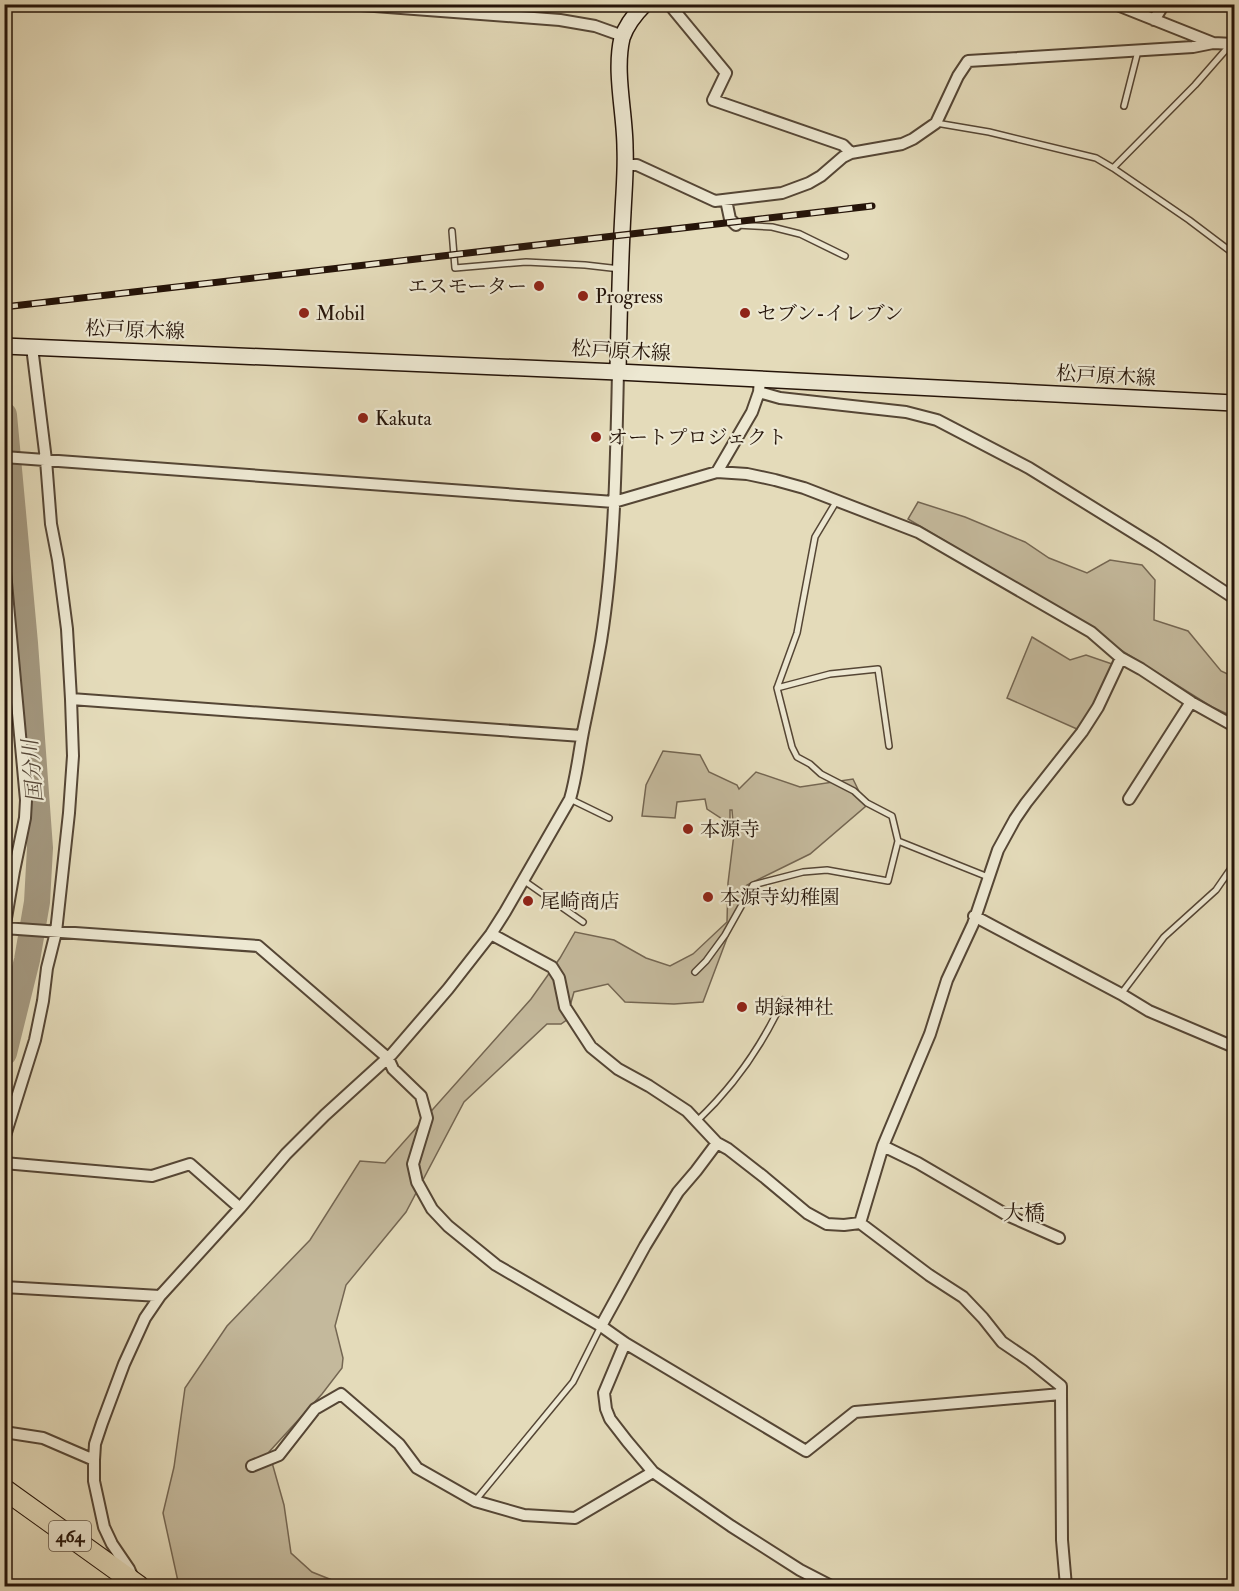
<svg xmlns="http://www.w3.org/2000/svg" width="1239" height="1591" viewBox="0 0 1239 1591" font-family="'IM FELL Double Pica','Noto Serif JP',serif">
<style>
.green{fill:#c4b99c;stroke:#746652;stroke-width:1.5}
.lines{fill:none;stroke-linecap:round;stroke-linejoin:round}
.river{stroke:#a3977e;stroke-width:26}
.lane-casing{stroke:#554635;stroke-width:8}
.street-casing{stroke:#554635;stroke-width:14}
.secondary-casing{stroke:#251409;stroke-width:18}
.highway-casing{stroke:#251409;stroke-width:22}
.lane{stroke:#ede8d2;stroke-width:5}
.street{stroke:#ede8d2;stroke-width:10}
.secondary{stroke:#ede8d2;stroke-width:15}
.highway{stroke:#e4dbba;stroke-width:20}
.rail-casing{stroke:#251409;stroke-width:7}
.rail{stroke:#ede8d2;stroke-width:4.5;stroke-dasharray:14;stroke-linecap:butt}
.poi-dot{fill:#8f2418;stroke:#ede8d2;stroke-width:2}
.labels{text-anchor:middle;dominant-baseline:central;stroke-width:4.5;stroke-linejoin:round;paint-order:stroke}
.shield{fill:#ede8d2;stroke:#615445;stroke-width:1.5}
.shield-label{font-size:18px;font-weight:bold;fill:#251409}
.poi-label{font-size:20px;fill:#251409;stroke:#ede8d2;text-anchor:start}
.street-label{font-size:20px;fill:#251409;stroke:#ede8d2}
.water-label{font-size:21px;font-style:italic;fill:#574838;stroke:#ede8d2}
.neighbourhood-label{font-size:21px;fill:#251409;stroke:#ede8d2}
</style>
<rect width="100%" height="100%" fill="#e4dbba"/>
<filter id="stains"><feTurbulence type="fractalNoise" baseFrequency=".00333" numOctaves="4"/><feColorMatrix values="0 0 0 0 .2 0 0 0 0 .09 0 0 0 0 .02 0 0 0 .5 -.17"/></filter>
<radialGradient id="worn" r=".72"><stop offset=".6" stop-color="#630" stop-opacity="0"/><stop offset="1" stop-color="#630" stop-opacity=".3"/></radialGradient>
<path class="green" d="M918,502L965,517L1025,542L1049,558L1087,573L1110,560L1142,565L1155,580L1154,620L1188,631L1221,671L1234,677V717L1212,707L1119,649L1024,588L908,519Z
M1032,637L1070,660L1086,655L1112,664L1089,713L1077,729L1007,698Z
M663,751L700,755L709,772L737,785L739,789L756,772L800,787L853,779L866,806L810,854L747,885L703,1002L674,1004L625,1002L608,984L574,992L570,1006L568,1019L561,1024H547L464,1102L406,1212L346,1285L335,1326L343,1358L342,1368L322,1394L269,1452L284,1505L291,1553L312,1572L347,1586H179L163,1513L174,1467L185,1388L227,1326L310,1240L360,1161L385,1163L531,999L560,958L575,932L614,940L646,958L670,966L693,954L727,922L728,883L734,834L732,810H730V836L722,833V819L707,809L705,799L677,802L675,818L642,816L646,785Z"/>
<g class="lines">
<path class="river" d="M4,415L25,643L40,848L37,902L27,960L4,1053"/>
<defs>
<path id="lane" d="M1124,106L1138,51
M936,123L989,132L1096,158L1113,168L1189,220L1234,254
M1113,168L1195,85L1230,45
M736,225L772,227L800,234L845,256
M452,231L455,268L526,262L585,265L620,269
M836,502L815,537L797,633L777,688L792,747L797,757L810,764L821,774L854,791L867,803L892,816L898,841
M777,688L830,674L878,669L889,746
M570,799L609,818
M523,880L583,922
M695,972L706,961L725,935L753,885L803,872L827,870L888,881L898,841L988,877
M1121,994L1164,937L1216,890L1234,864
M697,1121C733,1087 762,1046 783,1000
M475,1501L573,1382L601,1326"/>
<path id="street" d="M348,4L560,20L595,26L623,36
M669,4L726,73L713,100L843,145L851,153
M1115,4L1213,43
M1154,20L1164,4
M625,165H637L715,201L782,193L809,183L821,176L843,157L851,153L902,144L913,139L936,123L958,76L968,61L1193,47L1213,43L1234,44
M726,200L730,219L736,225
M760,379L759,392L780,398L906,412L937,420L1029,468L1155,546L1234,598
M4,457L614,502L717,472L747,474L775,480L804,488L918,532L1091,632L1121,658L1141,669L1191,702L1234,726
M717,472L752,412L759,392
M4,561L26,800L25,818L14,871L4,930
M71,699L582,736
M1129,799L1191,702
M974,916L1121,994L1149,1011L1234,1047
M4,928L258,946L382,1053L388,1058L393,1069L421,1096L427,1118L413,1164L417,1182L432,1209L448,1226L496,1265L601,1326L625,1343L806,1451L855,1412L1061,1394L1062,1540L1066,1586
M491,934L552,967L559,978L565,1007L591,1047L618,1069L649,1086L687,1111L717,1143L728,1149L764,1177L807,1213L827,1224L844,1225L860,1223L929,1275L963,1297L983,1318L1002,1342L1030,1361L1061,1386V1394
M4,1139L35,1040L43,1001L47,968L56,932L69,813L73,756L71,699L67,629L58,560L51,524L46,460L32,347
M4,1163L152,1176L190,1164L240,1208
M860,1223L883,1146
M1059,1238L1007,1215L918,1163L883,1146L930,1034L947,980L973,924L998,850L1015,819L1026,803L1082,732L1098,707L1121,658
M4,1287L160,1296
M601,1326L645,1246L678,1192L696,1171L717,1143
M625,1343L604,1393L606,1409L610,1419L627,1441L653,1472L731,1526L800,1570L831,1586
M4,1432L43,1438L94,1460
M252,1466L279,1455L315,1409L341,1394L399,1444L417,1468L475,1501L524,1515L575,1518L653,1472
M133,1578L129,1569L112,1544L104,1527L94,1481V1460L95,1444L102,1423L124,1364L145,1318L160,1296L240,1208L286,1154L325,1115L392,1054L448,989L491,934L505,912L570,799C577,775 579,751 584,727C590,698 596,670 601,641C615,553 616,461 618,372"/>
<path id="secondary" d="M4,346L618,372L1234,403
M618,372C619,318 620,265 623,212C624,190 626,169 625,148C625,113 614,72 622,38C626,26 636,13 645,4"/>
<path id="highway" d="M4,1489L139,1586"/>
</defs>
<use href="#lane" class="lane-casing"/>
<use href="#street" class="street-casing"/>
<use href="#secondary" class="secondary-casing"/>
<use href="#highway" class="highway-casing"/>
<use href="#lane" class="lane"/>
<use href="#street" class="street"/>
<use href="#secondary" class="secondary"/>
<use href="#highway" class="highway"/>
<defs>
<path id="rail" d="M4,307L872,206"/>
</defs>
<use href="#rail" class="rail-casing"/>
<use href="#rail" class="rail"/>
</g>
<g class="poi-dot">
<circle cx="539" cy="286" r="6"/>
<circle cx="583" cy="296" r="6"/>
<circle cx="304" cy="313" r="6"/>
<circle cx="745" cy="313" r="6"/>
<circle cx="363" cy="418" r="6"/>
<circle cx="596" cy="437" r="6"/>
<circle cx="688" cy="829" r="6"/>
<circle cx="708" cy="897" r="6"/>
<circle cx="528" cy="901" r="6"/>
<circle cx="742" cy="1007" r="6"/>
</g>
<g class="labels">
<rect class="shield" x="49" y="1521" width="42" height="30" rx="4.5"/>
<g class="shield-label">
<text x="70" y="1536">464</text>
</g>
<g class="poi-label">
<text x="527" y="286" text-anchor="end">エスモーター</text>
<text x="595" y="296">Progress</text>
<text x="316" y="313">Mobil</text>
<text x="757" y="313">セブン-イレブン</text>
<text x="375" y="418">Kakuta</text>
<text x="608" y="437">オートプロジェクト</text>
<text x="700" y="829">本源寺</text>
<text x="720" y="897">本源寺幼稚園</text>
<text x="540" y="901">尾崎商店</text>
<text x="754" y="1007">胡録神社</text>
</g>
<g class="street-label">
<text transform="translate(135 330) rotate(2)">松戸原木線</text>
<text transform="translate(621 351) rotate(3)">松戸原木線</text>
<text transform="translate(1106 376) rotate(3)">松戸原木線</text>
</g>
<g class="water-label">
<text transform="translate(33 771) rotate(-95)">国分川</text>
</g>
<g class="neighbourhood-label">
<text x="1024" y="1213">大橋</text>
</g>
</g>
<rect width="1239" height="1591" fill="none" stroke="#e4dbba" stroke-width="24"/>
<rect x="6" y="6" width="1227" height="1579" fill="none" stroke="#251409" stroke-width="3"/>
<rect x="12" y="12" width="1215" height="1567" fill="none" stroke="#251409" stroke-width="1.5"/>
<rect width="100%" height="100%" filter="url(#stains)"/>
<rect width="100%" height="100%" fill="url(#worn)"/>
</svg>
